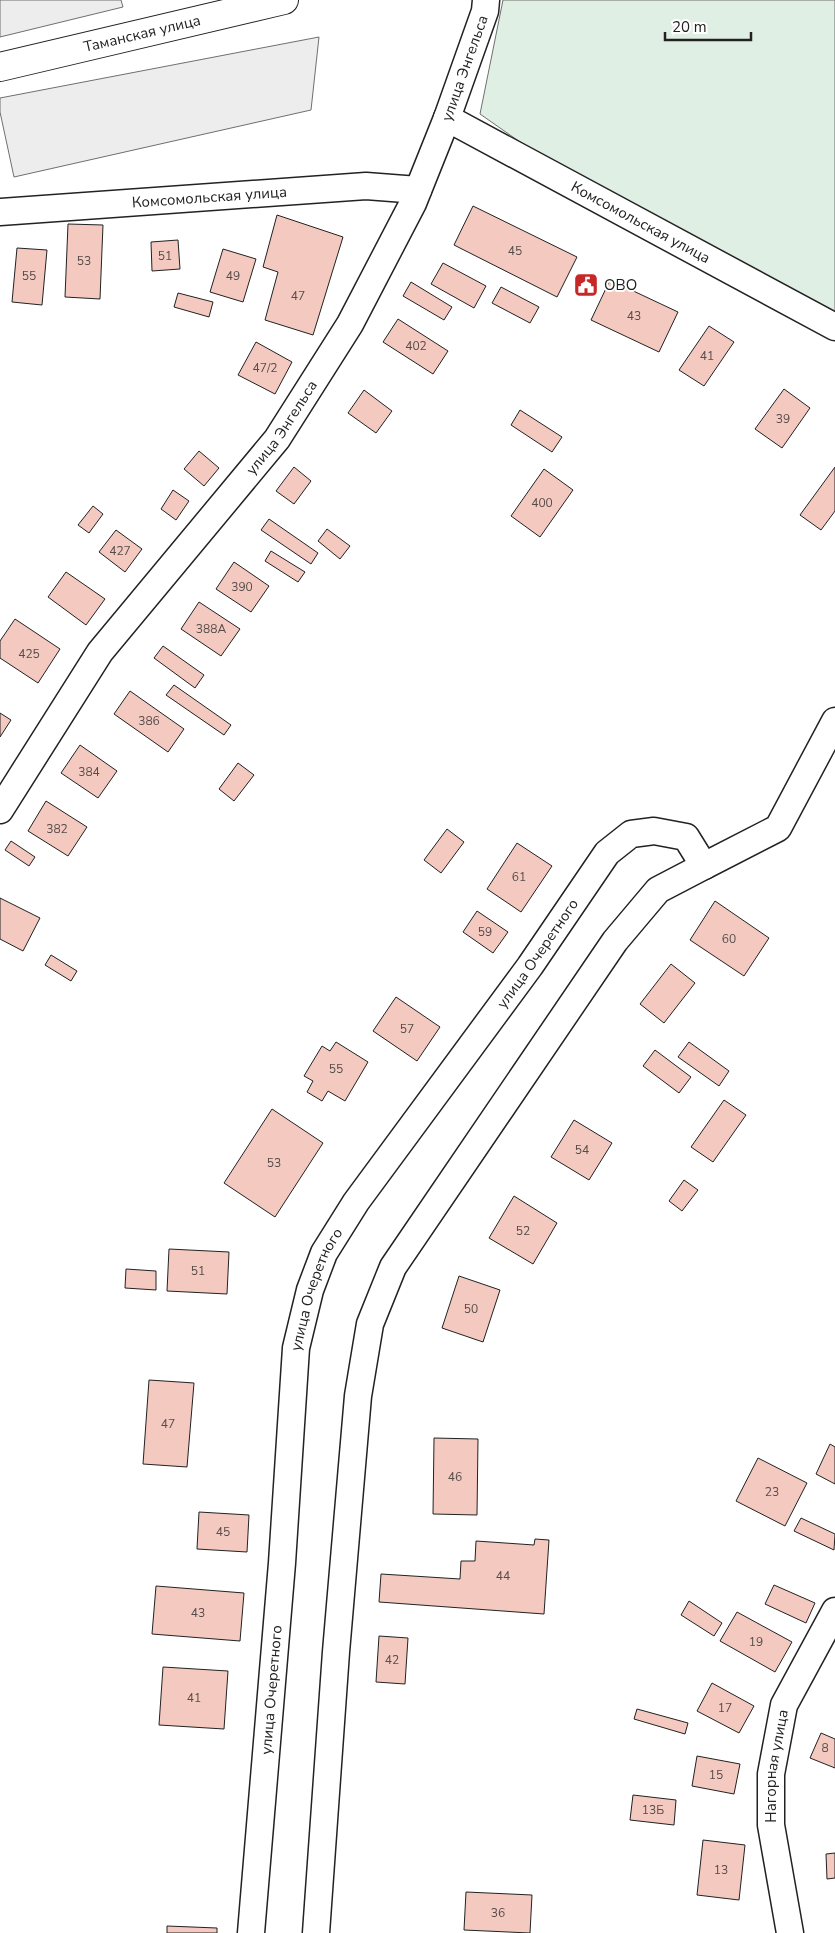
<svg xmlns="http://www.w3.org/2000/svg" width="835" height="1933" viewBox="0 0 835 1933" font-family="'Nunito Sans',sans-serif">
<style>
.green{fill:#e0efe3;stroke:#6f6f6f}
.parking{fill:#ededed;stroke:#6f6f6f}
.building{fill:#f3c9c0;stroke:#222}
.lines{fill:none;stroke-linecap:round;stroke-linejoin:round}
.street-casing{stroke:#222;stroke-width:29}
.secondary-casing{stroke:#222;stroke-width:30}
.street{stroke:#fff;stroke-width:26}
.secondary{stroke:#fff;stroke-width:28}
.labels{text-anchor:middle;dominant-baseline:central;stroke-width:4;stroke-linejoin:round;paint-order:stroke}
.number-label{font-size:12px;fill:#564c4a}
.street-label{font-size:15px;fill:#222;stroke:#fff}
.poi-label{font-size:15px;fill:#222;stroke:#fff;text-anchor:start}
</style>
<rect width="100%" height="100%" fill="#fff"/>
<path class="green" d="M503,0H835V316L553,165L480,114Z"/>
<path class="parking" d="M0,0H121L123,7L0,37Z
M319,37L311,110L14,177L0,112V98Z"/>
<path class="building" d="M473,206L577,257L557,297L454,245Z
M277,215L343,237L313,335L265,320L278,272L263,267Z
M68,224L103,225L100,299L65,297Z
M178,240L180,269L152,271L151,242Z
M17,248L47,250L42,305L12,302Z
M223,249L256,259L243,302L210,292Z
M443,263L486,286L474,308L431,284Z
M610,280L678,312L659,352L591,320Z
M411,282L452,307L444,320L403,296Z
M501,287L539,307L530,323L492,303Z
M178,293L213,302L209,317L174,307Z
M398,319L448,351L433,374L383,342Z
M709,326L734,342L704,386L679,370Z
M256,342L292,362L275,394L238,375Z
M784,389L810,408L782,448L755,429Z
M364,390L392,411L376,433L348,413Z
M520,410L562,437L552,452L511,425Z
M199,451L219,468L204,486L184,469Z
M294,467L311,481L294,504L276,491Z
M835,467V511L821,530L800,515Z
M544,469L573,490L540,537L511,516Z
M173,490L189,501L176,520L161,509Z
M93,506L103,514L89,533L78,525Z
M269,519L318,553L311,564L261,530Z
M327,529L350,546L340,559L318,541Z
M116,530L142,549L125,572L99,552Z
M271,551L305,572L298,582L265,561Z
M234,562L269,586L251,612L216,589Z
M66,572L105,599L86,625L48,597Z
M199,602L240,629L221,656L181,629Z
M15,619L60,649L38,683L0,658V641Z
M163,646L204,675L195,688L154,658Z
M174,685L231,725L224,735L166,695Z
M130,691L184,729L168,752L114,714Z
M0,713L11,720L0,737Z
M80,745L117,771L98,798L61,773Z
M238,763L254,775L234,801L219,789Z
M46,801L87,827L68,856L28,831Z
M447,829L464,842L441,873L424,860Z
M11,841L35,857L29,866L5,850Z
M517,843L552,866L521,912L487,889Z
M0,898L40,918L23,951L0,939Z
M715,901L769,938L744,976L690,940Z
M477,911L508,932L493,953L463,932Z
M51,955L77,971L71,981L45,965Z
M671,964L695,983L664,1023L640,1004Z
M396,997L440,1027L417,1061L373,1031Z
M336,1042L368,1062L345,1101L328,1091L322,1101L307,1092L313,1081L304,1076L322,1046L330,1051Z
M689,1042L729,1071L719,1086L678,1057Z
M655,1050L691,1077L679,1093L643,1066Z
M724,1100L746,1115L713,1162L691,1147Z
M272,1109L323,1143L275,1217L224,1183Z
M574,1120L612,1143L589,1180L551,1157Z
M684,1180L698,1190L682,1211L669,1201Z
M514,1196L557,1223L533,1264L489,1238Z
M169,1249L229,1252L227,1294L167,1291Z
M126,1269L156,1271V1290L125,1288Z
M459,1276L500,1290L483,1342L442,1328Z
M149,1380L194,1383L187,1467L143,1464Z
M434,1438L478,1439L477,1515L433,1514Z
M830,1444L835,1447V1484L816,1474Z
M758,1458L807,1483L785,1526L736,1501Z
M199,1512L249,1515L247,1552L197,1549Z
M801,1518L835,1534L834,1550L794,1531Z
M535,1539L549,1540L544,1614L379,1602L381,1574L460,1579L461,1561H475L476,1541L534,1545Z
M774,1585L815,1603L806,1623L765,1604Z
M156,1586L244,1593L240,1641L152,1634Z
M689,1601L722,1623L714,1636L681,1615Z
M737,1612L792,1642L775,1672L720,1641Z
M379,1636L408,1638L405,1684L376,1682Z
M163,1667L228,1671L224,1729L159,1725Z
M712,1683L754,1706L739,1733L697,1711Z
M637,1709L688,1723L685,1734L634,1719Z
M821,1733L835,1739V1768L810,1758Z
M697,1756L740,1764L734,1794L692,1786Z
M633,1795L676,1800L674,1825L630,1820Z
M703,1840L745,1845L739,1900L697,1895Z
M835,1853V1878L827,1879L826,1854Z
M466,1892L532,1895L530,1933L464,1930Z
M167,1926L217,1928V1933H167Z"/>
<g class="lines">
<defs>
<g id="street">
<path id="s1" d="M447,118L835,327"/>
<path id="s2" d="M0,212L366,186L418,190"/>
<path id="s3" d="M0,810L100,652L277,439L350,324L413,203L447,118L485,11L486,0"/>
<path id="s4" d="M251,1933L282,1563L296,1348L310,1290L324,1253L356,1202L530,966L607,853L631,834L654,831L686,837L704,866L778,828L835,721"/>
<path d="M316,1933L336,1652L358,1396L370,1324L393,1267L615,941L658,890L704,866"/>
<path id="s5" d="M790,1933L771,1825V1774L784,1705L835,1611"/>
</g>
<g id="secondary">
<path id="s6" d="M0,67L284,0"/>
</g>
</defs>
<use href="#street" class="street-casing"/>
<use href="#secondary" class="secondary-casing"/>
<use href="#street" class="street"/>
<use href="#secondary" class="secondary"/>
</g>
<defs>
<symbol id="civic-square" viewBox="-11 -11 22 22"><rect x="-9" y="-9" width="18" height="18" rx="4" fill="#c62828" stroke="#fff"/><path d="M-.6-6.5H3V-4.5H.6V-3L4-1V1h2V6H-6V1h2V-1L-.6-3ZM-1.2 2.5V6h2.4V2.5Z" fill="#fff"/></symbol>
</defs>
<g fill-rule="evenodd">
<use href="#civic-square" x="572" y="271" width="28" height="28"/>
</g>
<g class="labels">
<g class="number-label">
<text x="515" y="251">45</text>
<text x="165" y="256">51</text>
<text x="84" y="261">53</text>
<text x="29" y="276">55</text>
<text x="233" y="276">49</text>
<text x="298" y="296">47</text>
<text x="634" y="316">43</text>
<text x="416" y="346">402</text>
<text x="707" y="356">41</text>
<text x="265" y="368">47/2</text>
<text x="783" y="419">39</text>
<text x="542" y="503">400</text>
<text x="120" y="551">427</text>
<text x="242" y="587">390</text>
<text x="211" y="629">388А</text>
<text x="29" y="654">425</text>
<text x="149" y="721">386</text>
<text x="89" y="772">384</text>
<text x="57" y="829">382</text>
<text x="519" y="877">61</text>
<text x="485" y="932">59</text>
<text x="729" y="939">60</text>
<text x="407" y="1029">57</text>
<text x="336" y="1069">55</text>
<text x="582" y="1150">54</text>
<text x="274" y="1163">53</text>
<text x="523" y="1231">52</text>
<text x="198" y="1271">51</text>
<text x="471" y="1309">50</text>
<text x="168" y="1424">47</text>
<text x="455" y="1477">46</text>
<text x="772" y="1492">23</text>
<text x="223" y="1532">45</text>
<text x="503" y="1576">44</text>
<text x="198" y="1613">43</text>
<text x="756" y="1642">19</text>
<text x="392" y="1660">42</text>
<text x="194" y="1698">41</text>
<text x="725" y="1708">17</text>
<text x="825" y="1748">8</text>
<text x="716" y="1775">15</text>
<text x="653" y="1810">13Б</text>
<text x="721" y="1870">13</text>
<text x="498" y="1913">36</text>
</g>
<g class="street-label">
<text stroke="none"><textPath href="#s6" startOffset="146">Таманская улица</textPath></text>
<text stroke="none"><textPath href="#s3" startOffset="881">улица Энгельса</textPath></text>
<text stroke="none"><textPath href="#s2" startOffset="210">Комсомольская улица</textPath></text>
<text stroke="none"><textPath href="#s1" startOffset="220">Комсомольская улица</textPath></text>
<text stroke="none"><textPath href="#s3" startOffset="476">улица Энгельса</textPath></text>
<text stroke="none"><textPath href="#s4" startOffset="1054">улица Очеретного</textPath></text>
<text stroke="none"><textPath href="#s4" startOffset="649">улица Очеретного</textPath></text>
<text stroke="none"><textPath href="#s4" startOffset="244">улица Очеретного</textPath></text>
<text stroke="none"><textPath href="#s5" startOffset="169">Нагорная улица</textPath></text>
</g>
<g class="poi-label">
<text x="604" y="285">ОВО</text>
</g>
</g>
<path d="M665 32v8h86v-8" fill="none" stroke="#222222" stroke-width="2.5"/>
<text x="672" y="32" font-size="15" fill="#222222" stroke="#ffffff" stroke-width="4" paint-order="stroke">20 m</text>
</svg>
